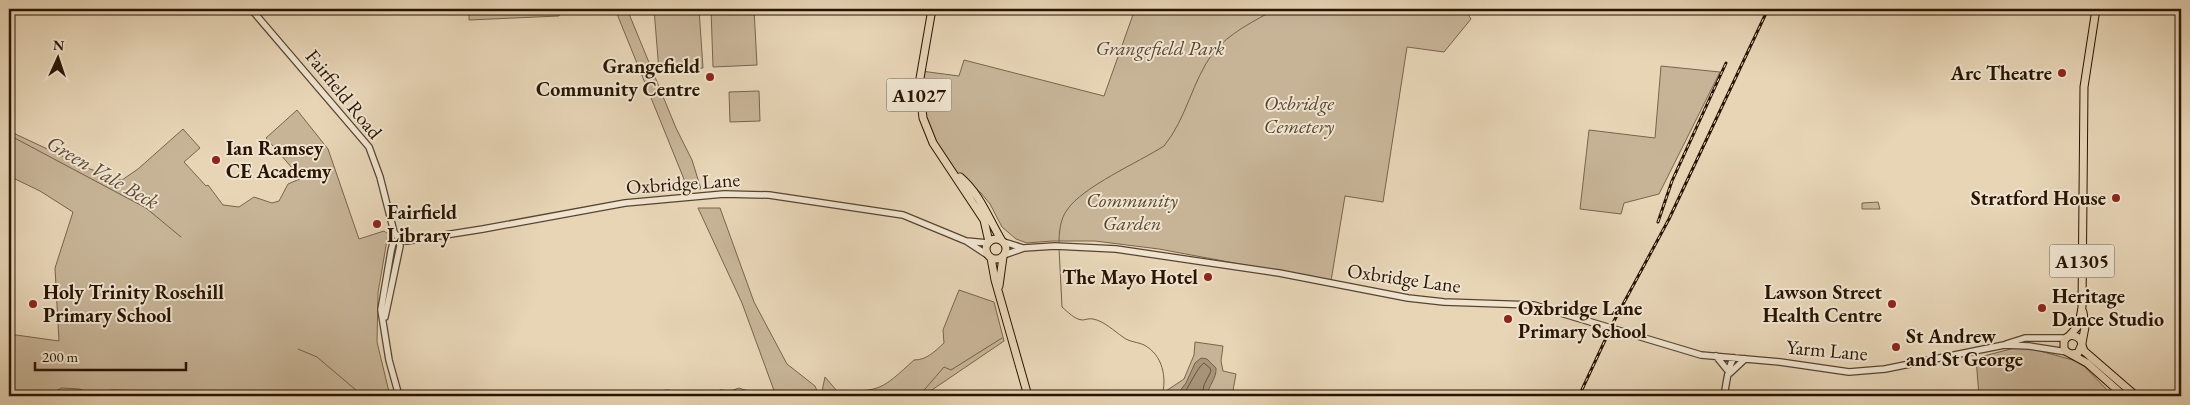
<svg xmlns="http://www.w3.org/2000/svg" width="2190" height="405" viewBox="0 0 2190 405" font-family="'EB Garamond',serif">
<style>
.green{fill:#c7b497;stroke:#78644c}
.water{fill:#a69378;stroke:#746048}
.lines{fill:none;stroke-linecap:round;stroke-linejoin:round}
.shore{stroke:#68543c;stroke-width:1}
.stream{stroke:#746048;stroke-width:1}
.minor-casing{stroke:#58442e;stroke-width:8}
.major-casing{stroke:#291401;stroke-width:9}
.minor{stroke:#efe4d0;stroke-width:5.5}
.major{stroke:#e7d5b6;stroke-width:7}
.rail-casing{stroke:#291401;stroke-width:3}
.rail{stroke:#efe4d0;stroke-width:1;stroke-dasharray:4;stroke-linecap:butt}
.poi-dot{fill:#8f2418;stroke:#efe4d0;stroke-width:2}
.labels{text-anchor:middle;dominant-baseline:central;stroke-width:4;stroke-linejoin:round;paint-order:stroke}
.shield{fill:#efe4d0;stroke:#64523f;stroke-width:1}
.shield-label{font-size:19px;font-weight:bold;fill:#291401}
.park-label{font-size:20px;font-style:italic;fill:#58442e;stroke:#efe4d0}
.poi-label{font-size:20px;font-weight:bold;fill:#291401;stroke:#efe4d0;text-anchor:start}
.street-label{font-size:20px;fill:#291401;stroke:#efe4d0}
.water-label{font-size:21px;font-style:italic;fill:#5b4731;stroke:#efe4d0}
</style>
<rect width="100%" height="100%" fill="#e7d5b6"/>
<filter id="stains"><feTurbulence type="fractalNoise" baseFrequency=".004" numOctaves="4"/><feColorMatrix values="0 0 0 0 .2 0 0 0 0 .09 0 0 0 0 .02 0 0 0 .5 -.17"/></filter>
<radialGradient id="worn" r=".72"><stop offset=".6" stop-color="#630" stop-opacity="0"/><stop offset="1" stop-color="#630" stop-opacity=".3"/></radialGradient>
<path class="green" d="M469,9H560L559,16L469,20Z
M615,9H627L676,128L692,160L701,189H688Z
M654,9H699L703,68L659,71Z
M711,9H754L757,65L713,67Z
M1135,9H1465L1471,19L1444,52L1407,47L1383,202L1345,196L1331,281L1159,249L1095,241H1052L1027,243L1016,239L1002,227L990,204L981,193L947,165L923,118L921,71L959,76L964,60L1104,96Z
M1661,66L1720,72L1659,194L1624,203L1621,214L1580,209L1589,130L1655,138Z
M759,91L760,121L730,122L729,92Z
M297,110L328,149L359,239L384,231L388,234L378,293L377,342L390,396H9V334L59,341L55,268L73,212L40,191L9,176V131L90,169L122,180L138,169L183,129L200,148L184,162L206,186L208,185L223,205L239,207L254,197L272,203L279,201L288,184L309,175L308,171L293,169L266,138Z
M1878,202L1880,209H1862V203Z
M698,208H720L754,302L787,364L815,386L819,396H776L742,303Z
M959,290L994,302L1004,341L923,396H821L825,377L837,391C881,392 882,389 914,360C927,360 935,351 944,343L943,330Z
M1195,342L1223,346L1221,361L1223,371L1236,374L1232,396H1165L1166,391L1184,379L1194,355Z
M2022,346L2080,362L2113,396H1979L1976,358Z"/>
<path class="water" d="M1201,358L1207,359L1216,368C1217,378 1208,386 1207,396H1176L1186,383L1195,363Z"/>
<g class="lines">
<path class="shore" d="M1182,396C1189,388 1197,367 1204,363L1210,368L1211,371L1204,385L1202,396"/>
<path class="stream" d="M9,135L146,208L181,237
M1059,244C1059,233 1060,219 1067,210C1082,187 1139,162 1164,146C1187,118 1192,81 1213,53C1229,33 1254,21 1276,9
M1059,248L1062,307C1068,312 1074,319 1082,320C1085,320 1089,318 1093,319C1104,321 1114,331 1123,337C1129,342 1138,342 1144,345C1163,355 1167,378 1162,396
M298,349L317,357L363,396
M48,396L61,388L79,389L91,393L112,390L148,391L160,396
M633,396L667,390L712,395L720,390L731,391L739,388C748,392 758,391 764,396
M900,396H912
M919,396L944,367L951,370L1002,338"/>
<defs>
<path id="minor" d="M251,9L369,147L380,177L394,232L399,239L407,241L483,229L625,203L724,194L769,195L903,215L966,241L989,256
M966,241L988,243
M1004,242L1023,248
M1004,255L1024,248L1055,246L1116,249L1279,273L1408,298L1444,302L1534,305L1701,355L1780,362L1849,372L1885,369L2004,345L2029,346L2067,352
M385,317L400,246L399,239
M2006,344L2025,338H2066
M1716,356L1729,372
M1730,373L1745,359
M399,396L389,360L381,310L391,251L393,243L399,239
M1724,396C1726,387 1728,364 1734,358"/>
<path id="major" d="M932,9L919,84L923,118L933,143L984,220L989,242
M960,177C981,195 988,218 1002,241
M986 249a10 10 0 1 1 20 0a10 10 0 1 1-20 0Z
M991,258L995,280L1028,396
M999,286L1003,257
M2069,336L2079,325L2082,307L2084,87L2096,9
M2082,343L2085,327L2083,312
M2082,345L2084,351L2136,396
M2072,354L2078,353L2082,344L2080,339C2074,334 2068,334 2064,341V349L2067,352L2087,363L2124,396"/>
</defs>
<use href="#minor" class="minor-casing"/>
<use href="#major" class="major-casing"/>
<use href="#minor" class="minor"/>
<use href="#major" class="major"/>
<defs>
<path id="rail" d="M1658,222L1672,181L1726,63
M1579,396L1614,321L1669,219L1768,9"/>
</defs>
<use href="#rail" class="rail-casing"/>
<use href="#rail" class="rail"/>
</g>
<g class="poi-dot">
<circle cx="2062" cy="73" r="5"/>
<circle cx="710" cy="77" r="5"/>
<circle cx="216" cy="160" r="5"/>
<circle cx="2116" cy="198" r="5"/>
<circle cx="377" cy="224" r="5"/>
<circle cx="1208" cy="277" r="5"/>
<circle cx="33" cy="304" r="5"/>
<circle cx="1892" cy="304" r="5"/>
<circle cx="2042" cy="308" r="5"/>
<circle cx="1508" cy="319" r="5"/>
<circle cx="1896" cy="347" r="5"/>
</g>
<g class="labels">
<g class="shield">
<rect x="886.5" y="78.5" width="65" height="33" rx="4"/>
<rect x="2049.5" y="244.5" width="65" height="33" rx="4"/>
</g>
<g class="shield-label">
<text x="919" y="95">A1027</text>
<text x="2082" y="261">A1305</text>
</g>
<g class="park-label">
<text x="1160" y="48">Grangefield Park</text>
<text x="1299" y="103">Oxbridge<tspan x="1299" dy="23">Cemetery</tspan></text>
<text x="1132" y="200">Community<tspan x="1132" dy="23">Garden</tspan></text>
</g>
<g class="poi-label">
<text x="700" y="66" text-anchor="end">Grangefield<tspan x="700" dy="23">Community Centre</tspan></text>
<text x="2052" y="73" text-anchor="end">Arc Theatre</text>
<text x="226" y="148">Ian Ramsey<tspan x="226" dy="23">CE Academy</tspan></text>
<text x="2106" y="198" text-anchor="end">Stratford House</text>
<text x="387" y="212">Fairfield<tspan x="387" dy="23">Library</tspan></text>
<text x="1198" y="277" text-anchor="end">The Mayo Hotel</text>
<text x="43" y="292">Holy Trinity Rosehill<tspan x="43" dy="23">Primary School</tspan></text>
<text x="1882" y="292" text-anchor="end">Lawson Street<tspan x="1882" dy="23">Health Centre</tspan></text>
<text x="2052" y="296">Heritage<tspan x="2052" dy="23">Dance Studio</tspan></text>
<text x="1518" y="308">Oxbridge Lane<tspan x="1518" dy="23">Primary School</tspan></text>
<text x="1906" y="336">St Andrew<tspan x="1906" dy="23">and St George</tspan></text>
</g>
<g class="street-label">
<text transform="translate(344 94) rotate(51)">Fairfield Road</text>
<text transform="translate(683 183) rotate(-4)">Oxbridge Lane</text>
<text transform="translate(1404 278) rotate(8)">Oxbridge Lane</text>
<text transform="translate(1827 350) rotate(5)">Yarm Lane</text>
</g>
<g class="water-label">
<text transform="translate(103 172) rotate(30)">Green Vale Beck</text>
</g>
</g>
<rect width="2190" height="405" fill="none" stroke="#e7d5b6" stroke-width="30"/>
<rect x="10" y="10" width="2170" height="385" fill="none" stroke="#291401" stroke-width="2.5"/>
<rect x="15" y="15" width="2160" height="375" fill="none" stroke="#291401"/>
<g transform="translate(58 58) rotate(3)" stroke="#efe4d0" stroke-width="4" paint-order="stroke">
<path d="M0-4L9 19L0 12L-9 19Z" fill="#291401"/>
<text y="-8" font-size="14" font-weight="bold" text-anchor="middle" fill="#291401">N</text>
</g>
<path d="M35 362v8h151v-8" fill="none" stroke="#291401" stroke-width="2.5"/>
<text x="42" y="362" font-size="15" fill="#291401" stroke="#efe4d0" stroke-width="4" paint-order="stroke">200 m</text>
<rect width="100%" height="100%" filter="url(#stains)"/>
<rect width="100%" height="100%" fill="url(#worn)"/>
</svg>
